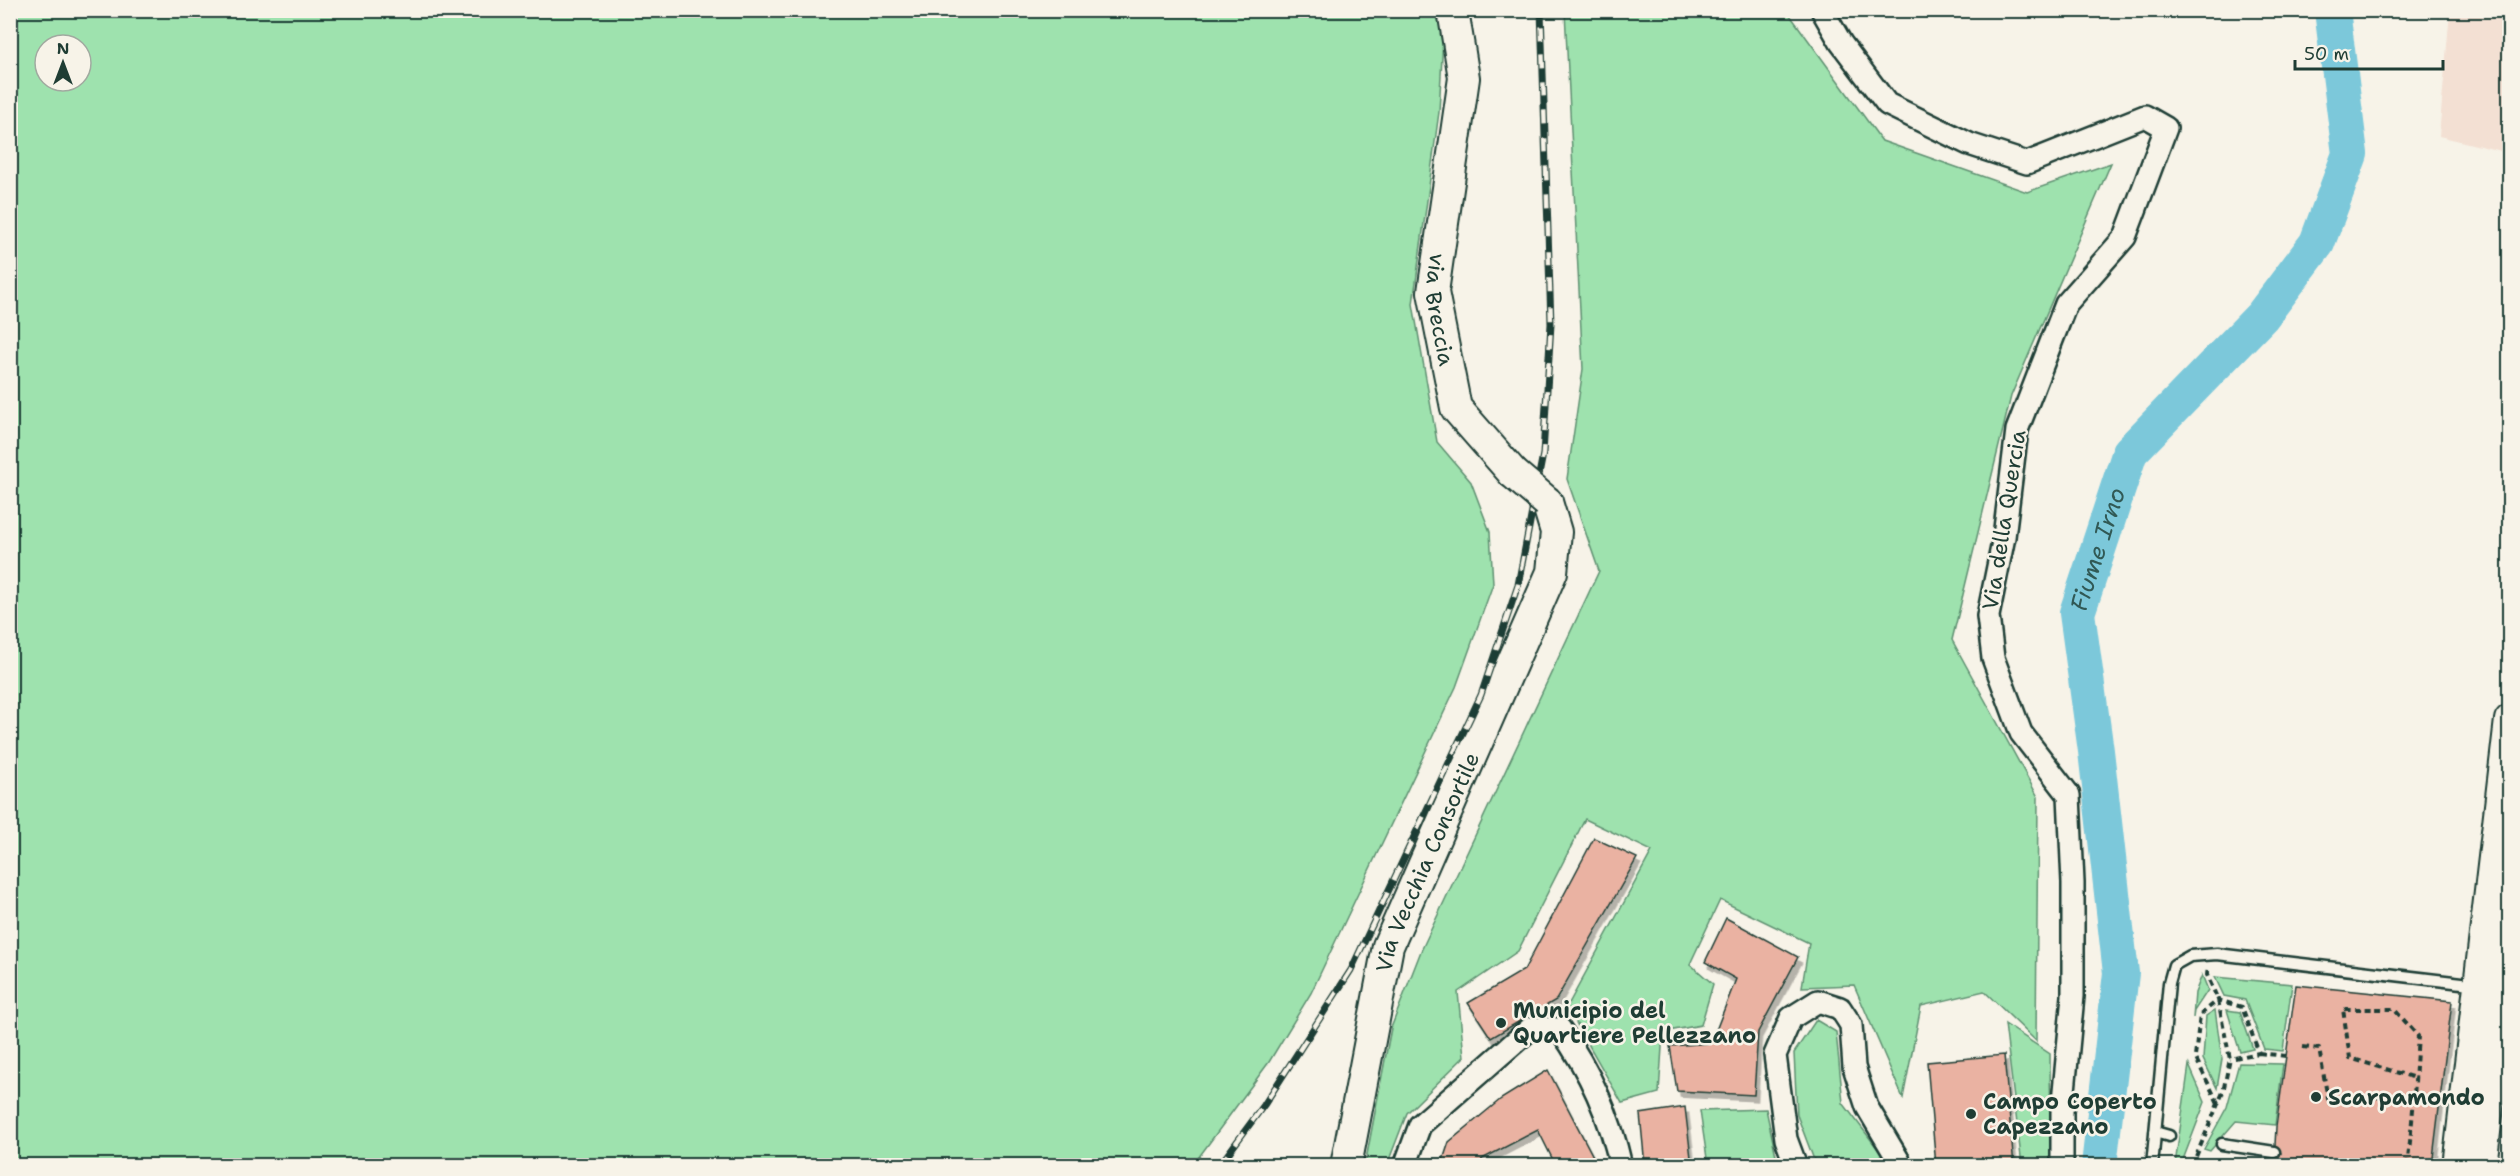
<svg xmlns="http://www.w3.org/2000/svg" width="2520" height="1176" viewBox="0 0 2520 1176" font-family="'Shantell Sans',sans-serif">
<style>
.built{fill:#f3e0d3}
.green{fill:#9ee2ae;stroke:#5e9071;stroke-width:1.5;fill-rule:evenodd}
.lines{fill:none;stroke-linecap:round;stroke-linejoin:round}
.river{stroke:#7bc8da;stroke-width:36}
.building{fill:#eab2a2;stroke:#1f3d34;stroke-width:1.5;filter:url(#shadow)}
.lane-casing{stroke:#1f3d34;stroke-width:15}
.street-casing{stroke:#1f3d34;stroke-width:26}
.secondary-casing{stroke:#1f3d34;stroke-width:34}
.path{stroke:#1f3d34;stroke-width:4;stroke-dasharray:6 4.5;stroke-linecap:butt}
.lane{stroke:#f7f3e8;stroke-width:10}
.street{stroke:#f7f3e8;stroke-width:21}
.secondary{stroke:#f7f3e8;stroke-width:30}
.rail-casing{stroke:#1f3d34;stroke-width:7}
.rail{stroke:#f7f3e8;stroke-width:4.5;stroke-dasharray:14;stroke-linecap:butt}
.secondary-bridge-casing{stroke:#1f3d34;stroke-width:34;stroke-linecap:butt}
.secondary-bridge{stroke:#f7f3e8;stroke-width:30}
.poi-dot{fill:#1f3d34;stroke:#f7f3e8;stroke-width:2}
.labels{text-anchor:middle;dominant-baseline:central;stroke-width:5;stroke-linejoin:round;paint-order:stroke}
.street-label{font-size:22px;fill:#1f3d34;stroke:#f7f3e8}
.poi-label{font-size:22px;font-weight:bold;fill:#1f3d34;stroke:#f7f3e8;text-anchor:start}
.water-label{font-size:24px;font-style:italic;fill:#315955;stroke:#f7f3e8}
</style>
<defs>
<filter id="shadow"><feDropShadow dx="3.5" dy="6" stdDeviation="0" flood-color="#0004"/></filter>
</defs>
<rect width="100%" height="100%" fill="#f7f3e8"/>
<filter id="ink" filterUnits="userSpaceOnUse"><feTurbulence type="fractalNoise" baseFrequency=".0167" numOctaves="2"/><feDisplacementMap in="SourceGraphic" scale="12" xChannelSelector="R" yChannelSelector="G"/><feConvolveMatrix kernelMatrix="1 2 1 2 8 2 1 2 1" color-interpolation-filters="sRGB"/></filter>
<g filter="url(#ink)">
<path class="built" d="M2450,11H2509V153L2439,136Z"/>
<path class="green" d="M10,11H1438L1443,38L1439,112L1413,304L1437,442L1471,482L1490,532L1493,584L1456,687L1311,993L1269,1062L1193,1165H11ZM45,45H81V81H45Z
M1565,11H1787L1882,141L2027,192L2111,163L2011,396L1952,640L2038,797L2036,1041L1984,991L1921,1006L1903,1098L1854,985L1802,987L1809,943L1720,900L1690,964L1713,984L1701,1025L1663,1032L1659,1093L1622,1103L1567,1007L1652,851L1585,819L1518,951L1458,992L1464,1057L1407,1113L1387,1165H1365L1391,1028L1421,951L1599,571L1567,479L1583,369Z
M2202,975L2208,990L2194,1011L2193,1018L2195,993Z
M2215,977L2292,984L2283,1051L2264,1049L2245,1000L2224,996Z
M2215,1010L2222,1059L2217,1088L2203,1059L2206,1016Z
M2227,1010L2240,1012L2253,1049L2240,1052Z
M1816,1020L1836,1032L1843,1103L1890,1165H1816L1797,1115L1794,1053Z
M2005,1024L2050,1054L2051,1165H2022Z
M2239,1063L2283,1064L2275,1125L2236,1121L2210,1151L2204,1149L2227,1107Z
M2189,1065L2205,1102L2181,1165H2175Z
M1766,1109L1778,1165H1708L1700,1111Z"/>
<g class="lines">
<path class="river" id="s1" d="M2099,1166L2121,973L2096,751L2077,613L2130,452L2262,316L2317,243L2350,154L2332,10"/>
</g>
<path class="building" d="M1594,838L1637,858L1556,1000L1491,1038L1468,1003L1524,970Z
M1726,918L1798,957L1758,1032L1754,1095L1677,1091L1670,1046L1711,1043L1736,979L1705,962Z
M2296,985L2452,1001L2432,1166H2272L2273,1159L2279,1157L2281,1153L2275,1145L2276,1127Z
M2004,1055L2014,1166H1936L1927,1062Z
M1548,1070L1598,1166H1556L1538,1130L1482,1159L1480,1166H1441L1449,1142L1501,1099Z
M1685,1107L1692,1166H1645L1640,1114Z"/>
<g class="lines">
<defs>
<path id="lane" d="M2155,1132L2169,1136
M2222,1144L2274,1152
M2152,1166L2169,983L2174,965L2190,956L2217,954L2479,985"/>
<path id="street" d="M1822,10L1841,43L1887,104L1969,144L2027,163L2145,116L2166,128L2125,237L2066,304L2017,430L2004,537L1988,616L1993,658L2021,733L2069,795L2073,883V996L2062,1112V1166
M1405,1166L1420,1125L1531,1028L1560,1029C1589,1070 1610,1116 1621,1166
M1796,1166L1786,1139L1775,1055L1791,1018L1818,1001L1840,1008L1851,1025L1854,1067L1867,1107L1902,1166"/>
<g id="secondary">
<path id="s2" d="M1453,10L1464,78L1433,292L1456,408L1513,473"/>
<path id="s3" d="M1346,1166L1388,946L1552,572L1556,532L1547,502"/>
<path d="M2458,1166L2510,720"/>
<path d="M2481,1166L2510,920"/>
</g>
</defs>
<use href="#lane" class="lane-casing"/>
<use href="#street" class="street-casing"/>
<use href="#secondary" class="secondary-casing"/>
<path class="path" d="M2303,1047L2319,1049L2328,1099L2413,1096
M2259,1053L2286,1056
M2218,1103L2195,1057L2200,1015L2218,1000L2242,1007L2259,1053L2230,1059
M2192,1166L2223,1092L2230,1059L2218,1000L2207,975L2208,967
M2407,1166C2413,1123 2415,1079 2418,1036L2394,1009H2343L2350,1058L2415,1078"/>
<use href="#lane" class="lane"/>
<use href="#street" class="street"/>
<use href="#secondary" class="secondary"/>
<defs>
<path id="rail" d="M1219,1166L1264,1105L1351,970L1481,695L1518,585L1543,454L1551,324L1541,10"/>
</defs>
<use href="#rail" class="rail-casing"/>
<use href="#rail" class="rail"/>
<defs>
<path id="secondary-bridge" d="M1513,473L1547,502"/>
</defs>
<use href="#secondary-bridge" class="secondary-bridge-casing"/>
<use href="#secondary-bridge" class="secondary-bridge"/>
</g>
</g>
<g class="poi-dot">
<circle cx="1501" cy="1023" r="6"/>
<circle cx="2316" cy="1097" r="6"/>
<circle cx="1971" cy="1114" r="6"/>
</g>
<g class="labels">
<g class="street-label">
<text stroke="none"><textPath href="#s2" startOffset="303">via Breccia</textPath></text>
<text transform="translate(2004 520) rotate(-81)">Via della Quercia</text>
<text stroke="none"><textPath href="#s3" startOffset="316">Via Vecchia Consortile</textPath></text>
</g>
<g class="poi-label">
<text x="1513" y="1010">Municipio del<tspan x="1513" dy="25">Quartiere Pellezzano</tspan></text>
<text x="2328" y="1097">Scarpamondo</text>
<text x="1983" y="1101">Campo Coperto<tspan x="1983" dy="25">Capezzano</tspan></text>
</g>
<g class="water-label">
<text stroke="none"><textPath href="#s1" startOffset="624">Fiume Irno</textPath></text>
</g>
</g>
<rect width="2520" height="1176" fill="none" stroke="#f7f3e8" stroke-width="36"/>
<rect x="18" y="18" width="2484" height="1140" fill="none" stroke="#1f3d34" stroke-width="2" filter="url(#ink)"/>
<g transform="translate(63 63)"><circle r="28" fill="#f7f3e8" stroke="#a1aaa0" stroke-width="1.5"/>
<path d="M0-4.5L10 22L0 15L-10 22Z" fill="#1f3d34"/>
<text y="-9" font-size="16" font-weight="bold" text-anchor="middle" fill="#1f3d34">N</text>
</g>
<path d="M2295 60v9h148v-9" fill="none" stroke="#1f3d34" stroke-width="3"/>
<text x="2304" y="60" font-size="18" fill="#1f3d34" stroke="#f7f3e8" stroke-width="4.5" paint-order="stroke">50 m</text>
</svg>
